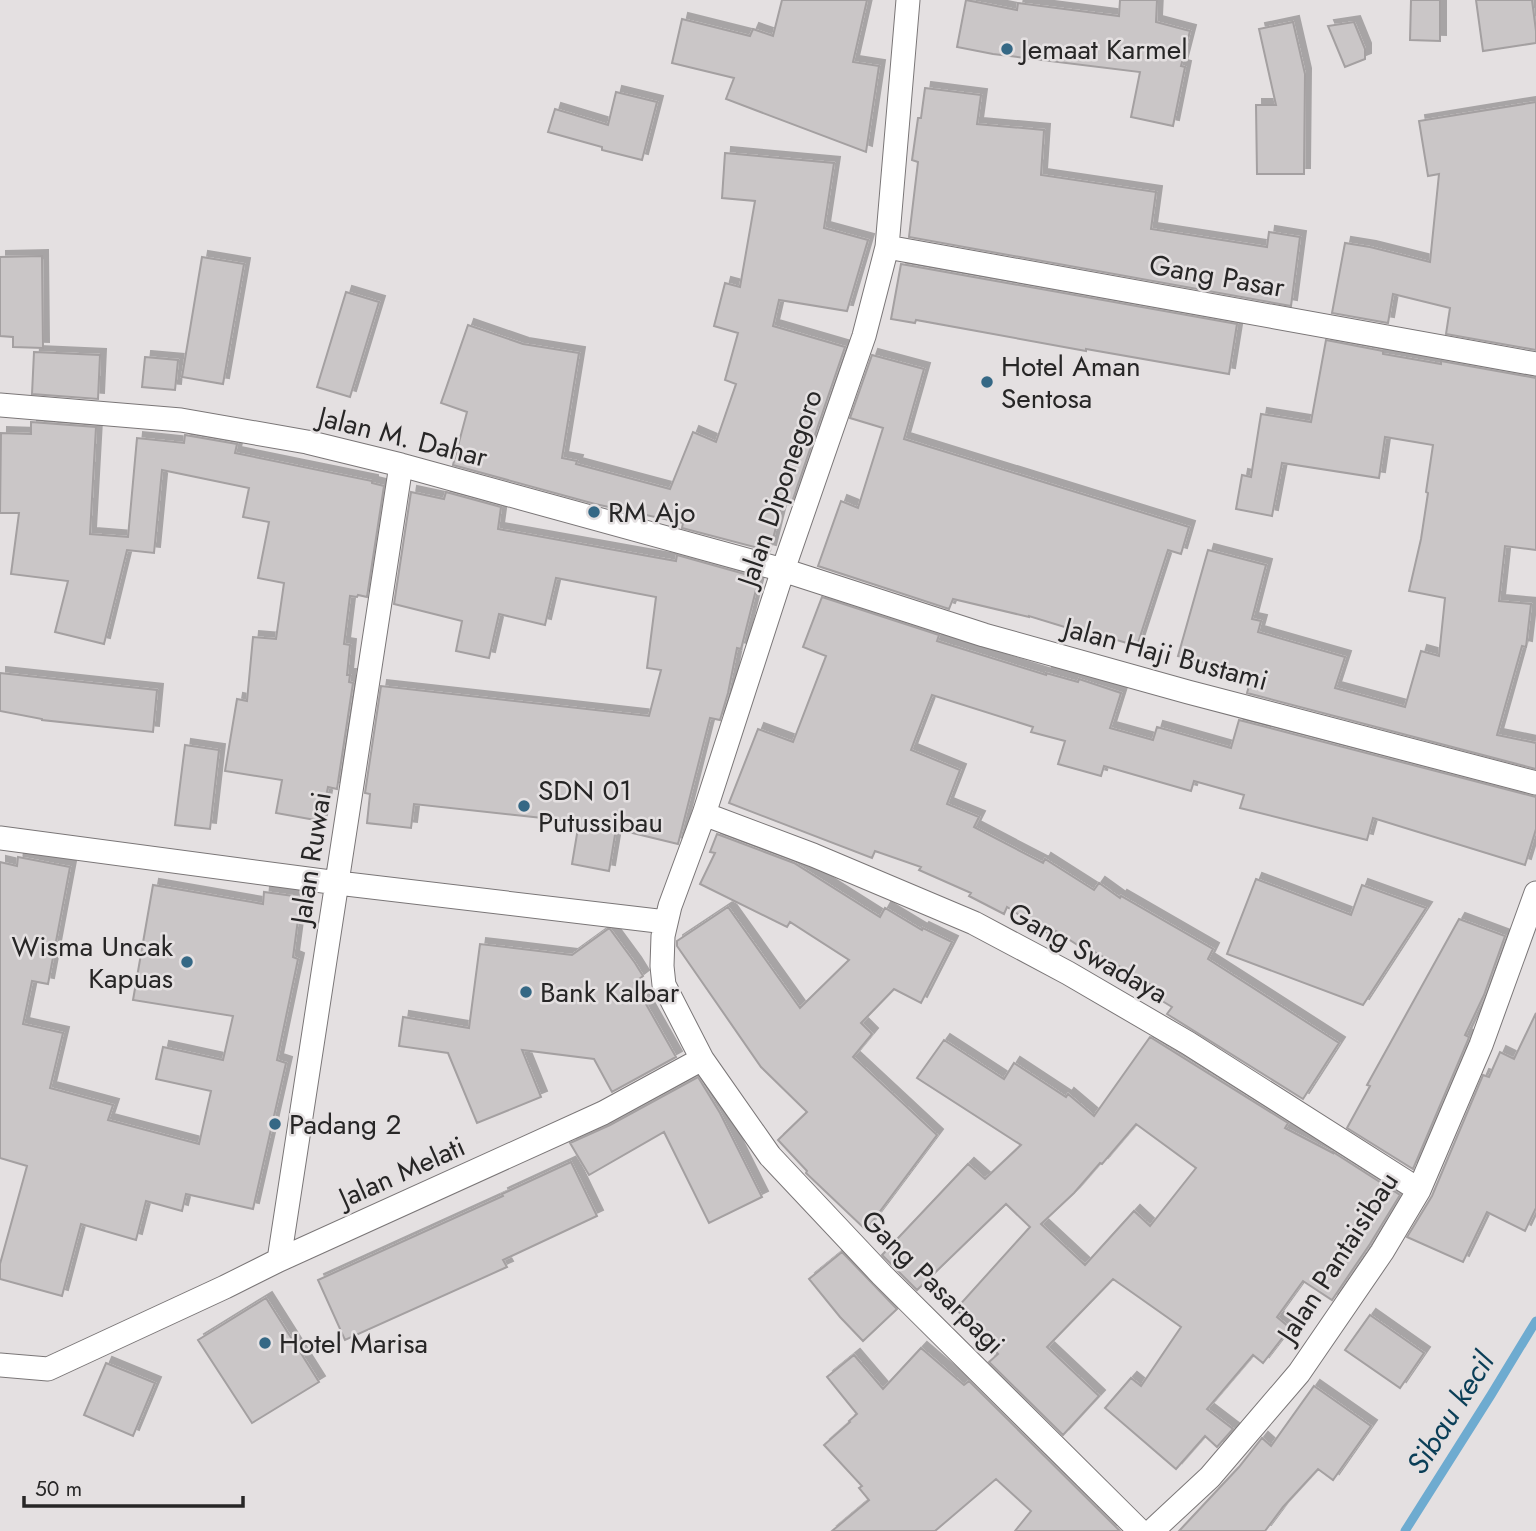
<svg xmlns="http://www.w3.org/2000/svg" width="1536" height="1531" viewBox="0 0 1536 1531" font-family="Jost,sans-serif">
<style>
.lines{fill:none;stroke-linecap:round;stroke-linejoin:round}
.stream{stroke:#6eabd0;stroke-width:9}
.building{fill:#cac6c7;stroke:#a4a0a1;stroke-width:2;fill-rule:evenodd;filter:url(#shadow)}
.street-casing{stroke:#7a7677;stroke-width:25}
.street{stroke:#fff;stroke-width:23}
.poi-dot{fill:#356885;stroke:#e4e0e1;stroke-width:2.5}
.labels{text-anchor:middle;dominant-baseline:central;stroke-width:5;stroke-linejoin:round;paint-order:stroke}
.poi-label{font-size:28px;fill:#272626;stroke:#e4e0e1;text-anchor:start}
.street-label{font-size:28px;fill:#272626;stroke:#e4e0e1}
.water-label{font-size:30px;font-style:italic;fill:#0a3e57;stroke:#e4e0e1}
</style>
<defs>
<filter id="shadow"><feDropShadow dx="6" dy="-6" stdDeviation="0" flood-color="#0004"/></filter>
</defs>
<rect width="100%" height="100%" fill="#e4e0e1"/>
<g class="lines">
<path class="stream" d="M1405,1531L1491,1395L1536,1321"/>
</g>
<path class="building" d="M782,0H867L853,62L879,66L866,152L726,99L734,78L672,63L682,19L750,36L753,29L773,36Z
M966,0L1017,10L1018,3L1119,16L1120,0H1157L1156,22L1190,31L1181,66L1185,67L1173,126L1131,117L1140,72L993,54L957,47Z
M1411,0H1440V41L1410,40Z
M1476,0H1532L1536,31V43L1483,51Z
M1293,22L1305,74L1304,174H1257L1256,105H1276L1259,29Z
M1354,22L1365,49V59L1345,67L1328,26Z
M925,88L981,95L977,124L1044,130L1041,175L1156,192L1151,229L1267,247L1269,232L1300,237L1291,306L909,237L918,162L912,160L918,118H921Z
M616,92L657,102L642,160L602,150V147L548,132L555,109L608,125Z
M1536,102V350L1446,334L1450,308L1393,294L1388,323L1332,313L1345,243L1370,247L1430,262L1439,174L1428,176L1419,121Z
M725,153L834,163L824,228L868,240L847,311L779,300L773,326L845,347L791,505L782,503L770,551L682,528L683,523L595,504L453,465L467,412L441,403L468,325L523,344L579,353L562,458L577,461L576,464L670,489L693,432L716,442L736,384L725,380L738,333L714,326L725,283L740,287L755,201L722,198Z
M42,256L43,348L13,347V337L0,336V257Z
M202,257L244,264L223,384L182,377Z
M901,264L1237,324L1229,374L1086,349V351L916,320L915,323L891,319Z
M346,292L379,302L350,397L317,387Z
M1326,340L1383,351V354L1441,364V361L1536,378V550L1505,546L1499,601L1531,604L1526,647L1522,646L1497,735L1536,743V769L1247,693L1252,675L1178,656L1208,550L1266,565L1252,619L1261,621L1258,632L1345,657L1335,688L1405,707L1421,651L1439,656L1445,598L1409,591L1421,539L1428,493L1426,492L1433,445L1385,437L1379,478L1282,463L1272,516L1236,509L1242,475L1251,477L1261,414L1311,422Z
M34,352L100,355L98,399L32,394Z
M872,355L924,369L904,439L1189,527L1181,554L1168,550L1137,646L1069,626L1068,628L1029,616V617L953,599L949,609L818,566L841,501L858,508L883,428L850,418Z
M145,357L178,360L175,390L142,387Z
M31,422L96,427L90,534L128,537L137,438L184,443L185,435L237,444L235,453L372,481V483L384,486L367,597L358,595L357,597L350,596L344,644L350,645L347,675H350L349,682L353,683L337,789L328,787L321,821L276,813L282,780L225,771L237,699L247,701L253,637L276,639L284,583L258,578L269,522L243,517L249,488L162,470L154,553L127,550L104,644L55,632L68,581L11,574L19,513H0L1,433L31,434Z
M411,492L444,499L446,492L501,507L498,529L676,561L677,555L759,578L741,649L737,648L728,693L720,720L710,718L678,844L616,829L609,871L572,864L579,822L414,804L411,828L367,823L370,794L365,793L381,686L649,716L661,670L647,668L656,597L556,578L545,625L499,614L489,658L456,651L462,621L394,604Z
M822,597L939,635L937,641L1046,675V673L1078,682L1079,679L1121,693L1110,728L1153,740L1157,727L1231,748L1239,720L1536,797V829L1525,865L1373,818L1367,840L1240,808L1244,795L1194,781L1191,791L1104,766L1101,776L1058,764L1065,741L1031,732L1033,727L932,695L911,750L960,770L947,804L979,817L974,827L1043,863L1045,859L1094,890L1099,883L1120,898L1121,896L1213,949L1208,959L1339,1043L1303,1099L1167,1014L1172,1007L1149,993L1153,986L1081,944L1079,946L1056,931L1052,936L1007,907L1004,914L969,896L971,893L919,870L921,867L875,851L872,858L729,803L758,729L793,742L826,656L803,647Z
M0,673L157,690L153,732L42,720V719L0,711Z
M185,745L219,750L210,829L175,825Z
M717,834L794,863L880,917L885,908L922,930L923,928L952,942L921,1003L894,989L861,1023L872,1034L853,1057L937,1135L866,1230L806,1173L807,1171L778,1140L807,1112L761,1067L677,946V941L728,907L800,1008L849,960L790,922L787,927L700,884L715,853L710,852Z
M18,857L70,867L48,984L32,981L23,1024L63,1033L50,1088L113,1105L108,1120L199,1144L211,1091L156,1079L163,1047L223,1060L233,1016L133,1000L153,885L263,904L264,892L301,897L293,957L298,959L277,1060L286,1063L253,1209L186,1194L182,1211L146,1201L136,1240L81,1224L62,1296L0,1279V1264L27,1166L0,1158V862L17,866Z
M1256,879L1351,915L1362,885L1426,908L1363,1005L1227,954Z
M1459,919L1505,936L1484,995L1465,1035L1469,1037L1468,1040L1413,1169L1347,1128L1370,1086L1367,1085Z
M608,929H610L635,963L643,976L634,983L676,1057L612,1092L594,1059L522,1050L541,1097L477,1123L448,1053L399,1046L403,1017L469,1028L480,944L572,955Z
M1536,1013V1208L1525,1231L1487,1212L1463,1262L1407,1237L1432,1196L1483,1075L1489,1077L1500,1052L1514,1059Z
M1150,1037L1288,1123L1285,1128L1333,1153V1152L1400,1195L1370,1244L1332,1300L1303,1281L1277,1317L1290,1328L1263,1363L1253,1355L1207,1409L1233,1429L1217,1447L1205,1436L1176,1469L1105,1408L1131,1378L1141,1386L1181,1327L1113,1279L1047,1347L1099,1396L1063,1435L989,1362L998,1354L956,1309L1030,1227L1006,1204L917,1290L882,1255L968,1164L985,1179L1021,1145L917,1078L944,1040L1004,1079L1014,1063L1066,1097L1068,1094L1094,1116ZM1136,1124L1196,1168L1150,1226L1134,1211L1085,1265L1041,1224L1074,1193L1100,1163L1102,1164Z
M698,1077L720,1113L762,1197L709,1223L664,1132L589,1175L570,1143L610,1125Z
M571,1162L597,1216L503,1260L507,1267L345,1340L318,1280L503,1196L502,1194Z
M842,1252L897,1309L863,1341L840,1317L809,1279Z
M266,1298L319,1382L252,1423L198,1340Z
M1370,1315L1424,1353L1400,1388L1345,1350Z
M921,1348L964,1385L969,1381L1120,1531H1015L1031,1511L996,1479L935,1531H832L869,1500L859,1488L862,1486L824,1445L850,1422L849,1421L857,1414L827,1377L854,1355L883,1389Z
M106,1363L155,1383L133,1436L84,1415Z
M1314,1386L1371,1426L1333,1480L1318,1469L1283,1507L1265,1531H1179L1239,1467L1262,1438L1271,1446Z"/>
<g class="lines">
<defs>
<path id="street" d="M887,247L1536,364
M0,405L181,420L307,442L401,465L783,570L984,635L1188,692L1536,783
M704,814L813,855L974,923L1068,973L1188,1043L1419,1190
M0,838L338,883L666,922
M702,1059L770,1156L882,1275L1140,1531
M279,1260L401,465
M0,1365L48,1369L225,1287L279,1260L603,1113L702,1059L664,985L662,966L663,936L670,906L704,814L783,570L864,336L887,247L908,0
M1152,1531L1210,1477L1299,1373L1382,1252L1419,1190L1481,1045L1536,893"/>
</defs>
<use href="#street" class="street-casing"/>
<use href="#street" class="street"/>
</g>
<g class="poi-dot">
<circle cx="1007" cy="49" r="7"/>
<circle cx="987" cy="382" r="7"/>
<circle cx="594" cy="512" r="7"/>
<circle cx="524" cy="806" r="7"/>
<circle cx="187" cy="962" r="7"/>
<circle cx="526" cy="992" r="7"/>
<circle cx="275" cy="1124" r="7"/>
<circle cx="265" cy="1343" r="7"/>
</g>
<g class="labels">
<g class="poi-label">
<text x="1021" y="49">Jemaat Karmel</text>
<text x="1001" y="366">Hotel Aman<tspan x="1001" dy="32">Sentosa</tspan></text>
<text x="608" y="512">RM Ajo</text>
<text x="538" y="790">SDN 01<tspan x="538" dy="32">Putussibau</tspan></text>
<text x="173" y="946" text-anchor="end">Wisma Uncak<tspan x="173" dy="32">Kapuas</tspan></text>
<text x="540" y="992">Bank Kalbar</text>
<text x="289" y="1124">Padang 2</text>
<text x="279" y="1343">Hotel Marisa</text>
</g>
<g class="street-label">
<text transform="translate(1217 276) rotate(10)">Gang Pasar</text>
<text transform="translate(403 437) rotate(14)">Jalan M. Dahar</text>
<text transform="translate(780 488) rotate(-71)">Jalan Diponegoro</text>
<text transform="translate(1166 654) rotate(15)">Jalan Haji Bustami</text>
<text transform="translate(311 858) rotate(-81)">Jalan Ruwai</text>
<text transform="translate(1088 953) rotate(29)">Gang Swadaya</text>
<text transform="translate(402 1172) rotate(-24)">Jalan Melati</text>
<text transform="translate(1338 1257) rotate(-57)">Jalan Pantaisibau</text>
<text transform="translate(933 1282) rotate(45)">Gang Pasarpagi</text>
</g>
<g class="water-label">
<text transform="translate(1450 1413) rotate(-58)">Sibau kecil</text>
</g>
</g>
<path d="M24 1496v10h219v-10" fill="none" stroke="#272626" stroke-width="3.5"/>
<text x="35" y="1496" font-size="21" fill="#272626" stroke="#e4e0e1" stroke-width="5" paint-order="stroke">50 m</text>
</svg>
